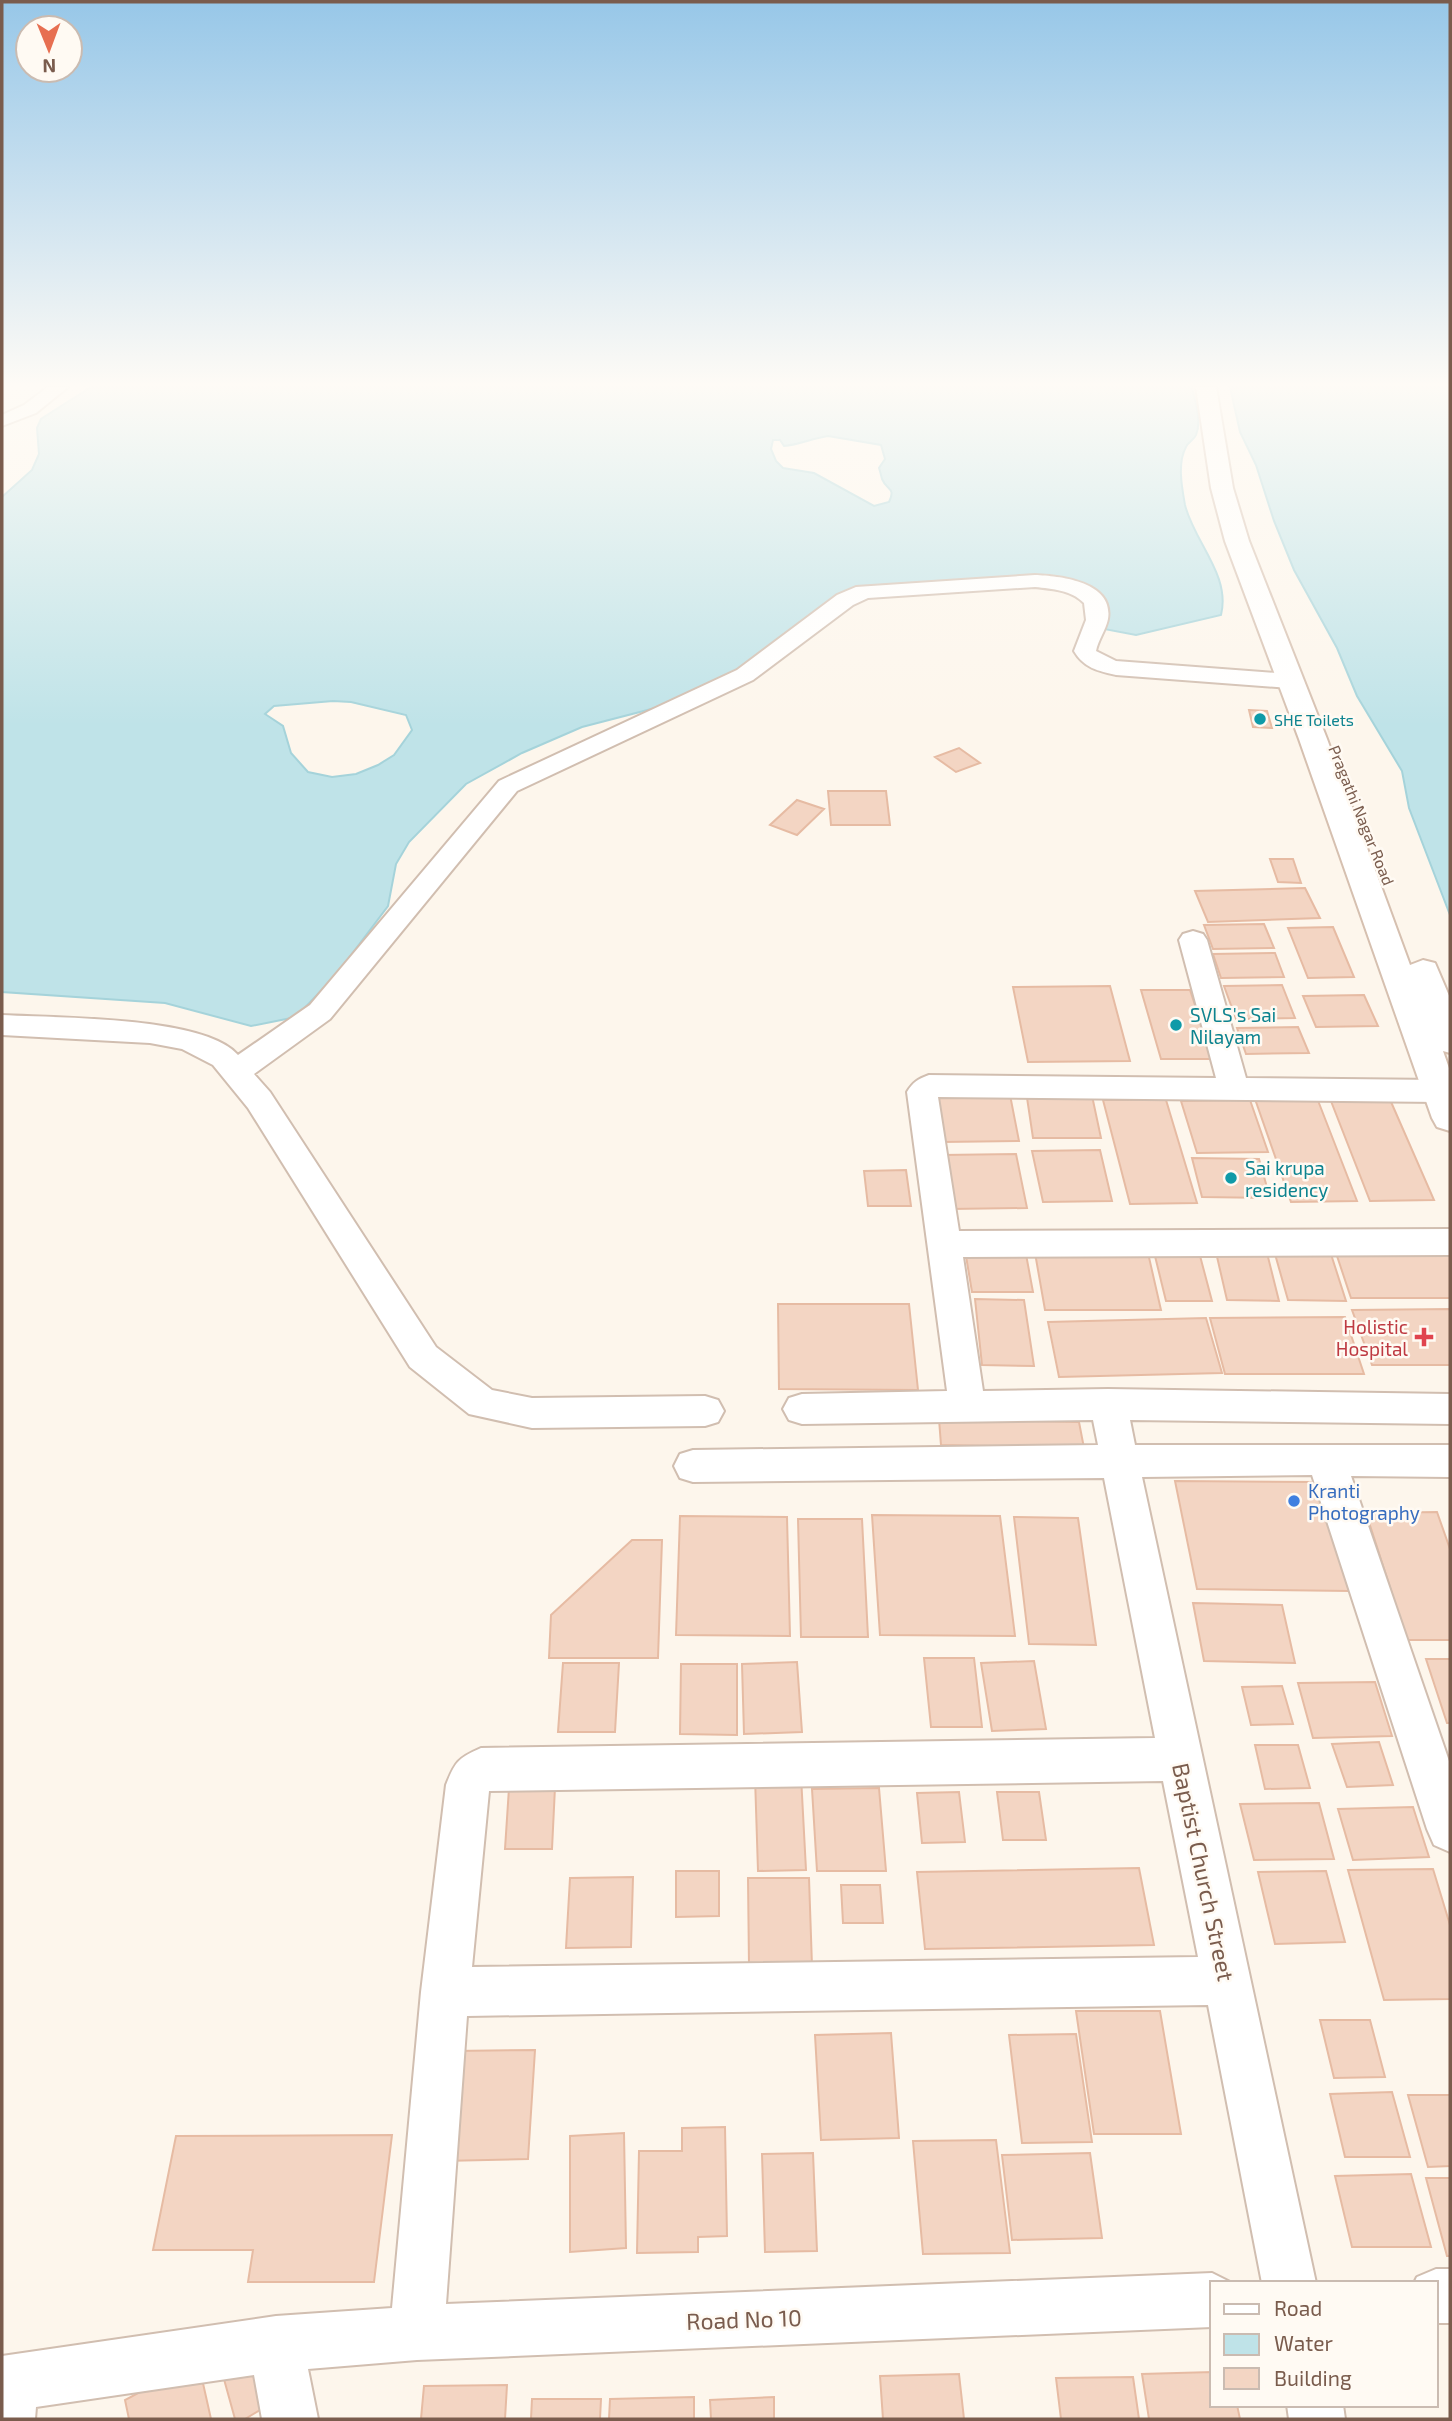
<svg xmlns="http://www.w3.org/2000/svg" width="1452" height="2421" viewBox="0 0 1452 2421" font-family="'Exo 2',sans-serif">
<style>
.water{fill:#bfe3e8;stroke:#a5d3da;stroke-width:2;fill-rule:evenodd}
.building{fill:#f3d5c3;stroke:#e6bba3;stroke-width:2}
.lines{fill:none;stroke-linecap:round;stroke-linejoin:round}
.minor-casing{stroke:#d1beb0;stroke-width:4}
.secondary-casing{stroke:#d6c0b0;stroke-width:4}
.minor{fill:#fff;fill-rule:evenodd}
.secondary{fill:#fff;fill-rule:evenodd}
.culture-dot{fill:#0f9aa8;stroke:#fffaf3;stroke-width:2.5}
.health-dot{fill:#e0444e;stroke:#fffaf3;stroke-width:2.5}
.shop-dot{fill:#3f7fe0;stroke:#fffaf3;stroke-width:2.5}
.labels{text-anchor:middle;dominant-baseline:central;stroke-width:5;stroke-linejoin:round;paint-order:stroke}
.far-culture-label{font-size:16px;fill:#0d838f;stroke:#fffaf3;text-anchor:start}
.far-street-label{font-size:16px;fill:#7a5c4d;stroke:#fffaf3}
.culture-label{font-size:19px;fill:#0d838f;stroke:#fffaf3;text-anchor:start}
.health-label{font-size:19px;fill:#be3a42;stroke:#fffaf3;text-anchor:end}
.shop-label{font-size:19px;fill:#366cbe;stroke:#fffaf3;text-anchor:start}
.near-street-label{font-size:23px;fill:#7a5c4d;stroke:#fffaf3}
</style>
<rect width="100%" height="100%" fill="#fdf6ec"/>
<path class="water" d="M91,387H1192C1195,402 1202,421 1196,435C1194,440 1188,442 1186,447C1177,463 1182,488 1185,505C1194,542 1231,575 1221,615L1136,635L1104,629L1102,617L1057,580L881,585L742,673L701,687L686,700L582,727L522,753L466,784L409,842L396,864L388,906L336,975L296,1017L251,1026L165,1003L2,992V497L32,470L39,454L37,428L41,419ZM828,436L881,445L885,459L879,468C880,471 881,475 882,479C887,491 896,487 889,502L874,506L814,473L783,468L776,461L771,449L773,440H780L784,446C799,445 813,438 828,436ZM333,701L351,702L406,715L412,730L394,755L378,765L356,774L332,777L308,772L291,753L283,726L265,714L274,706Z
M1230,387H1450V915L1409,808L1402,771L1357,696L1337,648L1294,570L1274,521L1256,465L1240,432Z"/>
<path class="building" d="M1249,710L1267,711L1272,728L1253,727Z
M959,748L980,763L956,772L935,757Z
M828,791H886L890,825H831Z
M797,800L824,809L797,835L770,825Z
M1270,859H1293L1301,883L1278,882Z
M1305,888L1320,918L1208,922L1195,891Z
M1264,924L1274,948L1213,949L1204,925Z
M1333,927L1354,977L1308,978L1288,928Z
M1275,953L1284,977L1221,978L1213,954Z
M1282,985L1295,1018L1236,1019L1224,986Z
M1110,986L1130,1061L1028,1062L1013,987Z
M1141,990H1190L1213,1059H1161Z
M1364,995L1378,1026L1316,1027L1303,996Z
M1298,1027L1309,1053L1246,1054L1237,1028Z
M1026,1091H1091L1101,1138H1033Z
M1010,1095L1019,1141L943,1142L936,1096Z
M1388,1095L1434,1200L1370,1201L1329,1096Z
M1317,1098L1357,1201L1291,1202L1255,1099Z
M1103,1100H1166L1197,1203L1130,1204Z
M1250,1100L1268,1152L1197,1153L1181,1101Z
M1100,1150L1112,1201L1043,1202L1032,1151Z
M1016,1154L1027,1208L951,1209L943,1155Z
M1192,1158L1259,1159L1270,1198L1202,1197Z
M906,1170L911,1206H868L864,1171Z
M1273,1247L1329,1248L1346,1301L1288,1300Z
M1215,1248L1266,1249L1279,1301L1227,1300Z
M1025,1249L1033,1292H972L965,1250Z
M1335,1250L1450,1251V1298H1351Z
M1154,1252H1199L1212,1301H1166Z
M1035,1253H1148L1161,1310H1045Z
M975,1299L1024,1300L1034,1366L982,1365Z
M778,1304H909L918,1390L779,1389Z
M1450,1309V1365H1372L1352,1310Z
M1345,1317L1364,1374H1225L1210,1318Z
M1206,1318L1222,1373L1059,1377L1048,1322Z
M939,1419L1079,1422L1084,1448L941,1445Z
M1175,1481L1318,1482L1349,1591L1197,1589Z
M1437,1512L1450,1549V1640H1407L1366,1513Z
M872,1515L1000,1516L1015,1636L880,1635Z
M680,1516L787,1517L790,1636L676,1635Z
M1014,1517L1078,1518L1096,1645L1029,1644Z
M798,1519H862L868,1637H801Z
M632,1540H662L658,1658H549L551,1615Z
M1193,1603L1282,1605L1295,1663L1204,1661Z
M924,1658H974L982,1727H931Z
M1426,1659H1450V1723H1447Z
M1034,1661L1046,1729L992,1731L981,1663Z
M797,1662L802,1732L744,1734L742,1664Z
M563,1663H619L615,1732H558Z
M681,1664H737V1735L680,1734Z
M1375,1682L1392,1736L1313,1738L1298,1683Z
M1282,1686L1293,1724L1251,1725L1242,1687Z
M1379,1742L1393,1785L1347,1787L1332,1744Z
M1255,1745H1298L1310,1788L1265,1789Z
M801,1776L806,1870L758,1871L755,1777Z
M555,1787L552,1849H505L509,1788Z
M879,1788L886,1871H817L812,1789Z
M959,1792L965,1842L922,1843L917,1793Z
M997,1792H1039L1046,1840H1003Z
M1319,1803L1334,1859L1254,1860L1240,1804Z
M1413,1807L1429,1857L1353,1860L1338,1809Z
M1139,1868L1154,1945L925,1949L917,1872Z
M1433,1869L1450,1925V1999L1384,2000L1348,1870Z
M676,1871H719V1916L676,1917Z
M1326,1871L1345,1942L1275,1944L1258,1872Z
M633,1877L631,1947L566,1948L570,1878Z
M748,1878H809L812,1966H749Z
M841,1885H880L883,1923H843Z
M1076,2011H1160L1181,2134H1094Z
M1320,2020H1370L1385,2077L1334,2078Z
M891,2033L899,2138L821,2140L815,2035Z
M1076,2034L1092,2142L1022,2143L1009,2035Z
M535,2050L528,2159L443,2161L453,2051Z
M1392,2092L1410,2157H1345L1330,2094Z
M1408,2095H1450V2166L1428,2167Z
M725,2127L727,2236L698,2237V2252L637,2253L639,2151H682V2128Z
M624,2133L626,2248L570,2252V2136Z
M392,2135L374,2282H248L253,2250H153L176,2136Z
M996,2140L1010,2253L923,2254L913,2141Z
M813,2153L817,2251L765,2252L762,2154Z
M1090,2153L1102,2238L1012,2240L1002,2155Z
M1411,2174L1431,2247H1352L1335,2176Z
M1426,2178H1450V2256H1447Z
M261,2349L275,2401L245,2419H235L222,2372Z
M198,2361L211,2419H129L125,2400Z
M1212,2372V2405H1237L1240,2419H1149L1142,2374Z
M959,2374L964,2419H883L880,2376Z
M1133,2377L1139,2419H1061L1056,2378Z
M507,2385L505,2419H421L424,2386Z
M694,2397V2419H609L610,2399Z
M774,2397V2419H711L710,2400Z
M532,2399H601L600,2419H531Z"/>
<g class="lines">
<defs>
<path id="minor" d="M48,387H68L36,413L2,426V415L24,405Z
M1035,575C1061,576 1114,582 1108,619C1106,630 1098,640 1096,651L1116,661L1290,674L1298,676L1302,681L1298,686L1290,688L1116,675C1098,671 1084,668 1074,651L1086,620L1084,603C1071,590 1053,589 1035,587L868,598L853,605L753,680L517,791L330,1019L254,1074L270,1092L436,1347L492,1390L532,1398L705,1396L718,1400L724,1411L718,1422L705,1426L532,1428L469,1414L410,1367L248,1108L213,1065L182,1049L150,1043L2,1035V1015C54,1018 205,1016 238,1055L310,1005L499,781L737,670L837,595L856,587Z
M1193,931L1203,934L1207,940L1246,1078L1439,1080L1450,1083V1099L1439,1102L938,1097L959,1231L1450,1229V1255L963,1257L983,1391L1108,1389L1450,1394V1424L1130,1420L1135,1445H1450V1477L1351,1476L1450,1764V1852L1434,1845L1427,1829L1312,1475L1142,1477L1316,2283H1262L1208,2005L467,2016L446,2304L1212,2273L1232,2283H1212V2327L417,2360L308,2369L318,2419H262L254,2375L36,2407L35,2419H2V2356L276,2316L392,2308L421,1992L446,1785C455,1762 458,1758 481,1748L1155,1738L1104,1478L693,1482L680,1478L674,1466L680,1454L693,1450L1098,1445L1093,1420L802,1424L789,1420L783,1409L789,1398L802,1394L947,1391L907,1092C913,1082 918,1079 929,1075L1216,1078L1179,940L1183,934ZM1163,1781L1198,1957L472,1967L489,1791Z
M1436,2269H1450V2323H1436V2283H1414L1417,2277Z
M1287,2405H1343L1345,2419H1289Z"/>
<path id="secondary" d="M1196,387H1216L1233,488L1249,541L1327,739L1410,965L1423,960L1435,963L1450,998V1053L1443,1051L1450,1071V1131L1437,1127L1432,1118L1299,739L1225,541L1211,488Z"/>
</defs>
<use href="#minor" class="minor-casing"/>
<use href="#secondary" class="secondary-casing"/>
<use href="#minor" class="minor"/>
<use href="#secondary" class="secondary"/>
</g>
<linearGradient id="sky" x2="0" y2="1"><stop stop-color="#97c7e8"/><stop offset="0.53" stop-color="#fefbf6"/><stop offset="1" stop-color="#fefbf6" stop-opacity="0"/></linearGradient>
<rect width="1452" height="726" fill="url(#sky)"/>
<g class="culture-dot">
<circle cx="1260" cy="719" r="7"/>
<circle cx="1176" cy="1025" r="7"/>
<circle cx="1231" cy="1178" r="7"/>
</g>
<path class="health-dot" d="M1420.5 1326.5h7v7h7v7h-7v7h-7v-7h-7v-7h7z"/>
<circle class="shop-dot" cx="1294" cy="1501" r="7"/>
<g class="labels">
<g class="far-culture-label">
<text x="1274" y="719">SHE Toilets</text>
</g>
<g class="far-street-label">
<text transform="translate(1362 815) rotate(68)">Pragathi Nagar Road</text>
</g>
<g class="culture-label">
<text x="1190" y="1014">SVLS's Sai<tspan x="1190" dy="22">Nilayam</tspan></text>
<text x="1245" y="1167">Sai krupa<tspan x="1245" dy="22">residency</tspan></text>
</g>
<g class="health-label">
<text x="1408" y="1326">Holistic<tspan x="1408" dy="22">Hospital</tspan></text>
</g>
<g class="shop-label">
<text x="1308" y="1490">Kranti<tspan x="1308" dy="22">Photography</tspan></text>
</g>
<g class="near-street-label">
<text transform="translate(1204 1872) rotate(78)">Baptist Church Street</text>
<text transform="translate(744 2319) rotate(-2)">Road No 10</text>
</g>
</g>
<rect width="1452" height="2421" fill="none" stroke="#7a5c4d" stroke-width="7"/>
<rect x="1210" y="2281" width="228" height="126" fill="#fffaf3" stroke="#cabbb1" stroke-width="2"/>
<rect x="1224" y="2304" width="35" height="10" fill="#ffffff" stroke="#cabbb1" stroke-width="2"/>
<text x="1274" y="2316" font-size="21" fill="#7a5c4d">Road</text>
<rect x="1224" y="2334" width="35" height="21" fill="#bfe3e8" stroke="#cabbb1" stroke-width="2"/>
<text x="1274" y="2351" font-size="21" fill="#7a5c4d">Water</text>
<rect x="1224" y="2368" width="35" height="21" fill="#f3d5c3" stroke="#cabbb1" stroke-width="2"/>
<text x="1274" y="2386" font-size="21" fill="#7a5c4d">Building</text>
<g transform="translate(49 49) rotate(179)"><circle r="33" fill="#fffaf3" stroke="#cabbb1" stroke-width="2"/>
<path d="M0-5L12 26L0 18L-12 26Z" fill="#e76f51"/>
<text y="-10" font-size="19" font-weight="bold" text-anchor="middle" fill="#7a5c4d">N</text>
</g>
</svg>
